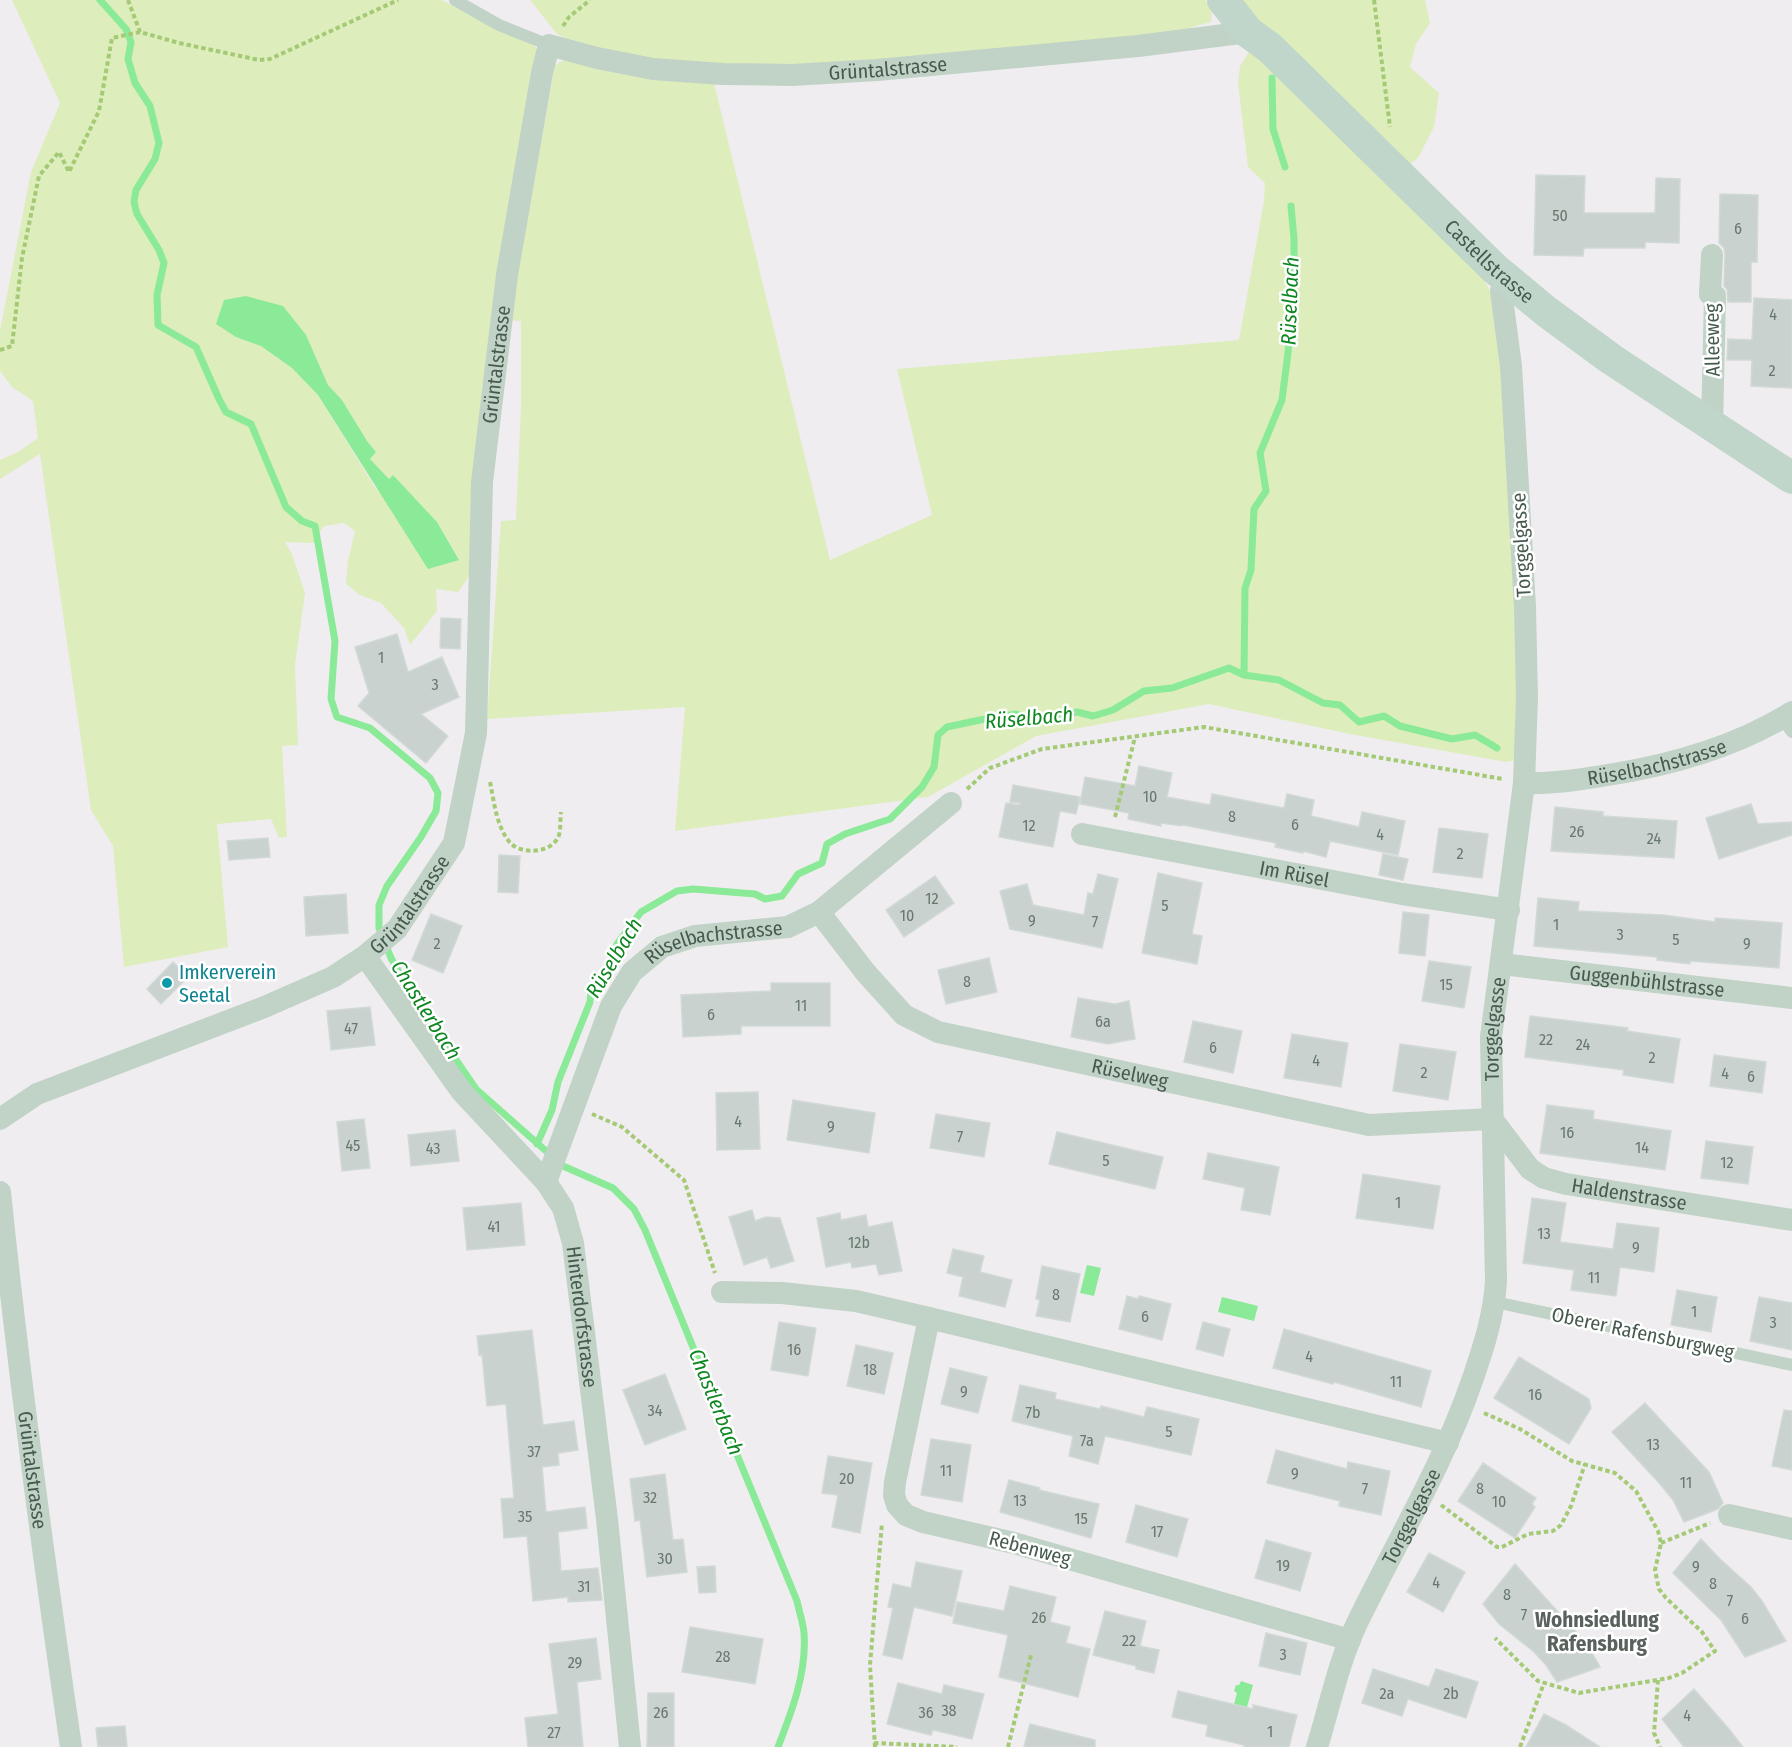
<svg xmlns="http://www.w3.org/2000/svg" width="1792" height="1747" viewBox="0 0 1792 1747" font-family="'Fira Sans Condensed',sans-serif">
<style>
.green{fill:#ddedbc;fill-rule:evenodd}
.water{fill:#8aea97}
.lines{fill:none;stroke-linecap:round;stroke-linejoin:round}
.stream{stroke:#8aea97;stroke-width:7}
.building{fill:#cad2cf;stroke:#d1d9d6;stroke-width:1.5}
.path{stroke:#a5ca75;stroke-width:4;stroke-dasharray:4.5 3;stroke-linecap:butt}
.lane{stroke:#c1d2c7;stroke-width:12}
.street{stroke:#c1d2c7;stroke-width:22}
.secondary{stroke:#c0d6ca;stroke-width:32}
.culture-dot{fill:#0f9aa8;stroke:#fff;stroke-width:2}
.labels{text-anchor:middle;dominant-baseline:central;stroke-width:5;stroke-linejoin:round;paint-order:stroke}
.number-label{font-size:16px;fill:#67786e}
.street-label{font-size:20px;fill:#465a4e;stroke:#fff}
.culture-label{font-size:20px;fill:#0d838f;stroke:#fff;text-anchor:start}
.water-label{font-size:21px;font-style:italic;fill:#0f8721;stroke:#fff}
.neighbourhood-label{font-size:21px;font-weight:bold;fill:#5a625e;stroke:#fff}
</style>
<rect width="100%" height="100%" fill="#f0edf0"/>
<path class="green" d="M12,0H442L499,31L532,43L538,50L473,555L468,557C474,572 467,580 458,592L436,589L437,611L410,645L404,628L381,603L360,595L346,584L348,561L355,531L344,523L324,526L313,543L285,542L292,554L305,593L295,665L298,745L282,746L287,837L279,838L271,819L217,824L228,947L124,967L113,846L91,810L40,454L0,479V460L18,452L38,438L33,401L12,387L0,371V331L31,172L60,103ZM306,335L328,385L342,400L367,441L376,452L370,459L389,479L393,475L437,522L459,559L376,489L318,395L292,368L261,346Z
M530,0H1205L1212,8L1211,22L1153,38L815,70L653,63L575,43L557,34Z
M1232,0H1425L1430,23L1416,44L1410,67L1439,93L1434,127L1418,158L1389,181L1481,275L1490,291L1504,374L1520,683L1516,760L1506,762L1350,734L1209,704L1036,736L928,797L675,831L685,707L487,719L501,521L516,520L521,406V321L509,320L555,65L566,59L713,79L830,560L932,515L897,369L1239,340L1264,201L1265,183L1248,167L1238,83L1240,66L1249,52L1262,57Z"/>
<path class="water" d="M246,296L283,306L306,335L328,385L342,400L367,441L376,452L370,459L389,479L393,475L437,522L459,560L428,569L318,395L292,368L261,346L236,337L216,324L224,300Z
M1087,1265L1101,1268L1094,1296L1080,1293Z
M1222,1297L1258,1306L1254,1321L1218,1312Z
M1241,1681L1253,1685L1246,1711L1233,1708L1237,1693L1234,1691L1236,1685H1239Z"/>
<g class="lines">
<path class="stream" d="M100,0L126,29L131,42L128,59L135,83L150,106L159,143L155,159L136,190L134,202L137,214L159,250L164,263L157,295L158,325L196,347L219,399L226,412L251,424L286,507L302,521L315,526L335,641L331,699L337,717L370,728L430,778L438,793L436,811L421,837L387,886L379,905V928L391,958L413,997L476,1089L563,1166L613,1188L634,1209L645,1230L797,1601C799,1611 803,1622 804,1633C807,1672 792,1711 778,1747
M1272,78L1273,129L1285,167
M1244,675L1279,680L1323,703L1340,705L1359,722L1384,716L1400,726L1452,739L1475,735L1497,748
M537,1144L552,1110L558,1082L590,1002L591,990L609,971L617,944L641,912L677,891L693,889L755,894L765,899L782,896L798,874L822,863L827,844L845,834L890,819L922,787L934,767L938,735L947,727L980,720L1016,714L1040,721L1077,712L1093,716L1113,710L1144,691L1172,688L1229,668L1244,675L1245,588L1251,570L1254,509L1266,491L1260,453L1282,400L1288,353L1294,286V239L1291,206"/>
</g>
<path class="building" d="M1536,175L1585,176L1584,213H1655L1656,178L1680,179L1679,243L1645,242V248H1584L1583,256L1534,255Z
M1720,194L1758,195L1757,262H1751V302H1728L1727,289L1724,286L1725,255L1724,248L1719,243Z
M1754,298L1792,300V388L1751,386L1752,360H1727L1728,339L1752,340Z
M441,618L461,619L460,649L440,648Z
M397,634L408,672L442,657L459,697L421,714L448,736L426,763L358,706L369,693L355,647Z
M1139,766L1172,773L1167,797L1210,805L1212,794L1284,808L1287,794L1314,800L1311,816L1359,827L1362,812L1405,821L1398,855L1330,841L1326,857L1303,851V853L1275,847L1276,843L1183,825L1182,826L1161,823V826L1128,819L1129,813L1080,804L1085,777L1135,786Z
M1013,785L1080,797L1076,814L1060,811L1053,847L999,837L1006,803L1019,805L1020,803L1010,802Z
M1751,804L1758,824L1792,822V835L1719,859L1706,818Z
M1555,807L1603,812V816L1677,821L1674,858L1551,851Z
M1439,828L1488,834L1482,878L1433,872Z
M268,838L270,857L229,860L227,841Z
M1383,854L1408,859L1403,880L1379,875Z
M499,855L520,856L518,893L498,892Z
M1158,873L1202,883L1192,934L1202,936L1197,964L1142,953Z
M1098,874L1118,879L1102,948L1010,929L1000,891L1027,884L1033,905L1084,915L1088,893L1093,894Z
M935,876L954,903L904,937L886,910Z
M346,894L348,933L306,936L304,897Z
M1538,898L1579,902L1578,911L1663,915L1715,922V918L1782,923L1779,968L1690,961V964L1657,960V957L1534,946Z
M1403,912L1429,915L1425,956L1399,953Z
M431,914L462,926L443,973L412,960Z
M989,958L997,992L946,1004L938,970Z
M1429,961L1471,967L1464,1008L1422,1001Z
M173,962L188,977L161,1004L147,989Z
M771,983H830V1026H741V1034L683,1037L681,995L771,991Z
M1078,998L1115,1004L1129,1001L1135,1039L1108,1044L1071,1037Z
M370,1007L375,1045L331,1050L327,1011Z
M1530,1016L1628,1028L1627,1031L1680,1039L1673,1083L1623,1075L1624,1070L1525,1057Z
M1193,1021L1242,1031L1233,1073L1184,1062Z
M1292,1034L1348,1043L1341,1087L1284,1078Z
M1400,1044L1456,1052L1448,1100L1393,1091Z
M1714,1055L1766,1062L1762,1093L1710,1086Z
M758,1092L760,1149L717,1150L716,1093Z
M793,1100L875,1113L869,1153L787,1140Z
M1547,1105L1594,1111L1593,1119L1671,1131L1665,1170L1540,1153Z
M936,1114L990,1123L984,1157L930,1148Z
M364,1119L370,1168L342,1171L337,1122Z
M455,1130L459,1161L411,1166L408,1135Z
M1057,1132L1163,1157L1155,1189L1049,1164Z
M1706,1141L1753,1147L1748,1184L1701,1178Z
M1208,1153L1279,1167L1270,1215L1241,1210L1245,1188L1203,1179Z
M1363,1174L1440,1186L1433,1229L1356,1218Z
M1532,1198L1566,1203L1560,1242L1613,1249L1617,1223L1659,1228L1654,1272L1620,1267L1616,1296L1571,1290L1574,1270L1523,1263Z
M521,1203L525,1245L467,1250L463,1208Z
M752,1210L755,1221L766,1217L780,1218L794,1261L771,1268L767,1257L744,1265L729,1217Z
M840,1213L841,1220L866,1215L868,1227L892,1222L902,1271L879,1275L876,1264L852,1268L851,1262L826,1267L817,1218Z
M953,1249L984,1256L980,1272L1012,1280L1005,1307L959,1296L963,1277L947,1273Z
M1042,1266L1080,1274L1070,1322L1036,1316L1040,1300L1036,1299Z
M1677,1290L1717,1297L1711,1332L1671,1325Z
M1127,1296L1138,1299L1139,1296L1171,1304L1162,1340L1119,1329Z
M1759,1297L1792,1303V1350L1750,1341Z
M779,1322L816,1328L808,1376L771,1370Z
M1203,1322L1230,1329L1223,1356L1196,1349Z
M1284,1329L1431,1371L1421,1407L1334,1382L1333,1384L1273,1368Z
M532,1330L543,1425L574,1421L578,1450L558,1453L559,1465L542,1467L546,1512L585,1507L587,1528L558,1532L561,1571L598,1568L602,1600L568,1602V1597L533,1601L527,1536L504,1538L501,1499L514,1498L506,1404L487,1406L482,1354L479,1355L477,1336Z
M856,1345L893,1353L884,1394L847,1386Z
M1519,1357L1589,1399L1591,1408L1569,1444L1494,1398Z
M950,1368L987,1377L978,1413L941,1404Z
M665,1374L686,1429L645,1445L623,1390Z
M1020,1385L1056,1393L1055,1399L1100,1409L1101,1406L1144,1417L1147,1407L1199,1419L1191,1455L1105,1436L1098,1464L1069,1456L1073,1436L1012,1421Z
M1645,1403L1709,1472L1723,1503L1718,1509L1684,1522L1673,1500L1660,1484L1612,1432Z
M1784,1410L1792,1411V1470L1772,1466Z
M931,1439L971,1445L962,1502L921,1495Z
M1276,1450L1347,1469L1348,1462L1390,1471L1381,1515L1339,1506L1340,1501L1267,1483Z
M828,1456L872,1463L860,1533L832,1527L838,1495L822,1493Z
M1483,1463L1536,1498L1532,1504L1535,1507L1515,1538L1458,1501Z
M665,1474L673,1540L683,1539L687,1572L647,1577L640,1520L635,1521L630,1479Z
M1009,1480L1040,1488L1039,1490L1099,1504L1091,1538L1000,1512Z
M1136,1505L1188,1519L1177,1557L1126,1542Z
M1701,1539L1720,1559L1751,1587L1762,1601L1786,1641L1745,1657L1721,1620L1673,1573Z
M1266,1540L1311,1553L1300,1591L1255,1578Z
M1429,1553L1465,1572L1443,1612L1407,1592Z
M916,1562L962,1571L952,1616L914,1607L902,1659L883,1655L893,1608L888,1607L893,1584L911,1588Z
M1515,1564L1587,1644L1600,1667L1557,1682L1546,1665L1533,1651L1499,1624L1483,1604Z
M715,1566L716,1592L699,1593L697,1567Z
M1010,1586L1056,1597L1050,1622L1070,1627L1066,1643L1090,1649L1078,1697L999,1677L1008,1635L953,1623L957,1602L1004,1611Z
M1105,1611L1146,1621L1140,1646L1159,1650L1154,1673L1136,1669V1666L1093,1655Z
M690,1627L763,1639L755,1684L682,1672Z
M1266,1633L1307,1643L1300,1675L1259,1666Z
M596,1638L601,1679L577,1682L583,1747H528L525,1718L558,1714L549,1644Z
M1373,1669L1429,1687L1436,1669L1478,1682L1466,1718L1408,1699L1402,1716L1362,1703Z
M898,1683L942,1694L944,1685L984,1694L972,1739L933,1730L931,1735L887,1724Z
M1694,1689L1729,1729L1743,1747H1684L1662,1719Z
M1178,1691L1253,1709V1705L1297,1715L1289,1747H1244V1745L1206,1736L1208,1725L1172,1717Z
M648,1693H674V1747H647Z
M1544,1714L1566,1725L1600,1747H1526Z
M1030,1724L1095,1740V1747H1024Z
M125,1726L127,1747H98L96,1728Z"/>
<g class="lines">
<path class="path" d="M128,0L140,32
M1374,0L1390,127
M563,26L569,17L590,0
M0,350L12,346L22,258L39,176L59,152L69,172L99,111L112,38L140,32L179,43L259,60L270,59L398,0
M490,782C494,801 496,824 508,840C518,856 553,854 559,835C561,828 560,819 561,812
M967,789L990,768L1042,749L1204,727L1503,779
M1115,817L1135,737
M592,1114L622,1127L684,1180L715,1273
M1484,1413L1520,1429L1572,1461L1615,1473L1636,1491L1658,1531L1661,1543L1655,1570L1659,1589L1666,1598L1702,1632L1715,1651L1682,1673L1669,1678L1579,1693L1538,1681L1495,1638
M1441,1505L1497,1547H1502L1528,1534L1553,1531L1561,1525L1571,1506L1585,1464
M1661,1543L1710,1523
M1658,1680L1654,1733L1660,1747
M874,1743L957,1747
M875,1747L870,1665L882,1523
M1008,1747L1031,1655
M1520,1747L1544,1683"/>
<path class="lane" d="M455,0L499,25L549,45
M1782,718L1792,732
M1495,1302L1792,1365"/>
<g class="street">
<path d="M1712,255L1710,294L1715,296L1712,425"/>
<path id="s1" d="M1524,783C1551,784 1576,780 1602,776C1668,766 1735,748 1792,712"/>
<path id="s2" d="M1082,834L1402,894L1509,910"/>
<path id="s3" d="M819,912L866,973L904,1015L938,1032L1369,1125L1492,1119L1530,1169L1544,1178L1566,1184L1792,1220"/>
<path id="s4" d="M365,956L462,1092L546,1182L563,1208L573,1243L607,1519L630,1747"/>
<path id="s5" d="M1502,964L1792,998"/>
<path id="s6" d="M0,1119L37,1094L262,1008L333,977L365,956L397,929L454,843L476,733L482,482L507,275L542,73L549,45L597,58L653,69L722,74L792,75L877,70L1138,46L1248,32"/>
<path id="s7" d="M546,1182L611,1006L632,972L662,947L695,936L788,927L819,912L951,803"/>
<path id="s8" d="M0,1192C19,1378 44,1562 71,1747"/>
<path d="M722,1292L782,1293L856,1301L929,1318"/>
<path d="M1729,1515L1792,1529"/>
<path d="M1350,1640L1014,1543L923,1522L906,1515L897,1505L894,1495L895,1482L929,1318L1448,1443"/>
<path id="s9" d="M1317,1747C1330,1705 1339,1660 1358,1621C1397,1541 1444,1463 1473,1378C1484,1346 1494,1315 1496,1281L1491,1037L1524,783L1527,698L1525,607L1511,366L1501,291L1507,279"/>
</g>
<path class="secondary" id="s10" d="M1223,0L1248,32L1270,48L1495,269L1547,312L1611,359L1792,478"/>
</g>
<circle class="culture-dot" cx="167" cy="983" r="6"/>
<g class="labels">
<g class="number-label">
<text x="1560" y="215">50</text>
<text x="1738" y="228">6</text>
<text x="1773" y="314">4</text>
<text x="1772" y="370">2</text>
<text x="381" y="657">1</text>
<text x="435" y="684">3</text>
<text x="1150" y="796">10</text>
<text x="1232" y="816">8</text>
<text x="1295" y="824">6</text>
<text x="1029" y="825">12</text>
<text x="1577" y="831">26</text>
<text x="1380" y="834">4</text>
<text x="1654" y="838">24</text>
<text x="1460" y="853">2</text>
<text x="932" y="898">12</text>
<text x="1165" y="905">5</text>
<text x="907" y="915">10</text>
<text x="1032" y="920">9</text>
<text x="1095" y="921">7</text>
<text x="1556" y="924">1</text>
<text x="1620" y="934">3</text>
<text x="1676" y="939">5</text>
<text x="437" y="943">2</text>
<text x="1747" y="943">9</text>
<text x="967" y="981">8</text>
<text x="1446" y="984">15</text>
<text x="801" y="1005">11</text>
<text x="711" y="1014">6</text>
<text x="1103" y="1021">6a</text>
<text x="351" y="1028">47</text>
<text x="1546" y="1039">22</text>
<text x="1583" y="1044">24</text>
<text x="1213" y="1047">6</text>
<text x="1652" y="1057">2</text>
<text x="1316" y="1060">4</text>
<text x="1424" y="1072">2</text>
<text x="1725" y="1073">4</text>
<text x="1751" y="1076">6</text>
<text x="738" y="1121">4</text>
<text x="831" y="1126">9</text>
<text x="1567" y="1132">16</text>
<text x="960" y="1136">7</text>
<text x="353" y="1145">45</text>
<text x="1642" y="1147">14</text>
<text x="433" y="1148">43</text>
<text x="1106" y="1160">5</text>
<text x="1727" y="1162">12</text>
<text x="1398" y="1202">1</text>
<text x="494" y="1226">41</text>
<text x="1544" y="1233">13</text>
<text x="859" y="1242">12b</text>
<text x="1636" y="1247">9</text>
<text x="1594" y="1277">11</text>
<text x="1056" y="1294">8</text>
<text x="1694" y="1311">1</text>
<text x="1145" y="1316">6</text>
<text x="1773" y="1322">3</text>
<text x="794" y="1349">16</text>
<text x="1309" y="1356">4</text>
<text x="870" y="1369">18</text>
<text x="1396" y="1381">11</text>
<text x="964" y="1391">9</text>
<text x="1535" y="1394">16</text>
<text x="655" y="1410">34</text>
<text x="1033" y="1412">7b</text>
<text x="1169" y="1431">5</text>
<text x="1087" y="1440">7a</text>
<text x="1653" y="1444">13</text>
<text x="534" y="1451">37</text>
<text x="946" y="1470">11</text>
<text x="1295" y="1473">9</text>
<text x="847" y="1478">20</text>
<text x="1686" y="1482">11</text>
<text x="1365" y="1488">7</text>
<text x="1480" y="1488">8</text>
<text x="650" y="1497">32</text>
<text x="1020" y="1500">13</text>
<text x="1499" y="1501">10</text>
<text x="525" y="1516">35</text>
<text x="1081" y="1518">15</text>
<text x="1157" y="1531">17</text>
<text x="665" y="1558">30</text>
<text x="1283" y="1565">19</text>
<text x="1696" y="1566">9</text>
<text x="1436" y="1582">4</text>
<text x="1713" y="1583">8</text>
<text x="584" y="1586">31</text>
<text x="1507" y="1594">8</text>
<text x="1730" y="1600">7</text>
<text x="1524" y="1614">7</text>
<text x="1039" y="1617">26</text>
<text x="1745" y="1618">6</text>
<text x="1129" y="1640">22</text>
<text x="1283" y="1654">3</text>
<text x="723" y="1656">28</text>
<text x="575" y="1662">29</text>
<text x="1387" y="1693">2a</text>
<text x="1451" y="1693">2b</text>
<text x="949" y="1710">38</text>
<text x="661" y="1712">26</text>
<text x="926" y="1712">36</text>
<text x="1687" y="1715">4</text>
<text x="1270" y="1731">1</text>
<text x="554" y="1732">27</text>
</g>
<g class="street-label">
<text stroke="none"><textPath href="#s6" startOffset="1694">Grüntalstrasse</textPath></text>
<text stroke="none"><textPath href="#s10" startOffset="374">Castellstrasse</textPath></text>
<text transform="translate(1712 340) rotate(-91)">Alleeweg</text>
<text stroke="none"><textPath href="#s6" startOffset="1028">Grüntalstrasse</textPath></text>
<text transform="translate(1521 545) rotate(-93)">Torggelgasse</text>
<text stroke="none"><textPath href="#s1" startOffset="135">Rüselbachstrasse</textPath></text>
<text stroke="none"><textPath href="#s2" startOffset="216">Im Rüsel</textPath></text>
<text stroke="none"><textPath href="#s6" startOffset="470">Grüntalstrasse</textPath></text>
<text stroke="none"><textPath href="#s7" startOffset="318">Rüselbachstrasse</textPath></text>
<text stroke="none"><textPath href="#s5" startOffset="146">Guggenbühlstrasse</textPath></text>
<text stroke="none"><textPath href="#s9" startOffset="754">Torggelgasse</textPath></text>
<text stroke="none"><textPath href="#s3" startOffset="368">Rüselweg</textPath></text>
<text stroke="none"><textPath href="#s3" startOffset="902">Haldenstrasse</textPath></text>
<text stroke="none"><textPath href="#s4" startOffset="432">Hinterdorfstrasse</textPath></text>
<text transform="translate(1643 1333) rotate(12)">Oberer Rafensburgweg</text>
<text stroke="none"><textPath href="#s8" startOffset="280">Grüntalstrasse</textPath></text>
<text stroke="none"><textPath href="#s9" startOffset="250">Torggelgasse</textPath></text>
<text transform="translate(1030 1548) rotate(15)">Rebenweg</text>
</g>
<g class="culture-label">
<text x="179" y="972">Imkerverein<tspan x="179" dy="23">Seetal</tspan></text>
</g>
<g class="water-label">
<text transform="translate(1290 301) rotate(-88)">Rüselbach</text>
<text transform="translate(1029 718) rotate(-5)">Rüselbach</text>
<text transform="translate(614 958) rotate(-59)">Rüselbach</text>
<text transform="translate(426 1010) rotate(58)">Chastlerbach</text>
<text transform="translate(716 1402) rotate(68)">Chastlerbach</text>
</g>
<g class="neighbourhood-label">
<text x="1597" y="1620">Wohnsiedlung<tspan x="1597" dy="24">Rafensburg</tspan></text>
</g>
</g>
</svg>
